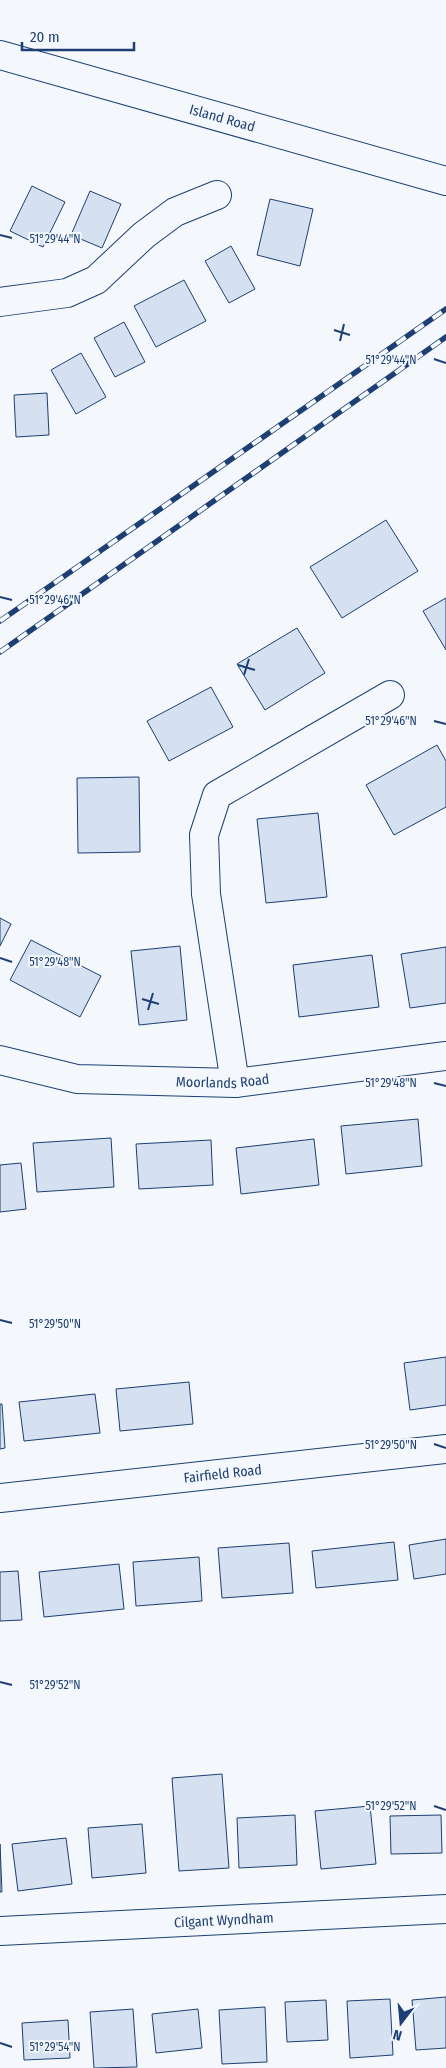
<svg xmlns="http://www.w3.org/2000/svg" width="446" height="2068" viewBox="0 0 446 2068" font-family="'Fira Sans Condensed',sans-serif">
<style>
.building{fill:#d5e0f0;stroke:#1d3f73}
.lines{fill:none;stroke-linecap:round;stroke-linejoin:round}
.minor-casing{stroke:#1d3f73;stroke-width:30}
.major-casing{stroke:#1d3f73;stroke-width:30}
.minor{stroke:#f4f7fb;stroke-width:28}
.major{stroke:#f4f7fb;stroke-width:28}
.rail-casing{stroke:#1d3f73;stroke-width:5.5}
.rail{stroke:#f4f7fb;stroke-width:4;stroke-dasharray:11;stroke-linecap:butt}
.ticks{fill:none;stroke:#1d3f73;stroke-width:2}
.labels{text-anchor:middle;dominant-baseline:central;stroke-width:4;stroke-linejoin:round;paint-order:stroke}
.street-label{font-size:14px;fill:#1d3f73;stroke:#f4f7fb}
.ticks-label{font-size:12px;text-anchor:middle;fill:#1d3f73;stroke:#f4f7fb;stroke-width:4;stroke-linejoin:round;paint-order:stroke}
</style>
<rect width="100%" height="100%" fill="#f4f7fb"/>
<path class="building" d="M32,186L65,202L43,247L10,231Z
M90,191L121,204L102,248L71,235Z
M270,199L313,209L300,266L257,255Z
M231,246L255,289L229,303L205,261Z
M184,280L206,321L156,347L134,306Z
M124,322L145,362L115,377L94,338Z
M81,353L106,397L76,414L51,370Z
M47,393L49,435L16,437L14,395Z
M386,520L418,571L342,618L310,567Z
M446,598V650L423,611Z
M297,628L325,673L265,710L237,664Z
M211,687L233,727L169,761L147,721Z
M437,745L446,761V807L394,835L366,785Z
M139,777L140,852L78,853L77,778Z
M318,813L327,897L266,903L257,819Z
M0,918L11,924L0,946Z
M31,940L101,976L80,1017L10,980Z
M180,946L187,1020L139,1025L131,951Z
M446,947V1003L410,1008L401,954Z
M372,955L379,1007L299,1017L293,965Z
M418,1119L422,1166L346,1174L341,1126Z
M111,1138L114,1187L37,1192L33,1143Z
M314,1139L319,1185L241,1194L236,1148Z
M211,1140L213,1185L139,1189L136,1144Z
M21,1163L26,1209L0,1212V1165Z
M446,1357V1405L410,1410L404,1363Z
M189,1382L193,1424L120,1431L116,1389Z
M95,1394L100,1433L24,1441L19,1402Z
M0,1404H2L5,1448L0,1449Z
M446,1539V1574L414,1579L409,1545Z
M394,1542L398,1580L316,1588L312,1551Z
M289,1543L293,1593L222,1598L218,1548Z
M199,1557L202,1601L136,1606L133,1562Z
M119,1564L124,1609L44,1617L39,1572Z
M18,1571L22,1620L0,1621V1572Z
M222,1774L229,1868L179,1871L172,1778Z
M370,1806L376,1864L321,1869L315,1811Z
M295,1815L297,1865L239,1868L237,1818Z
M441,1815L442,1853L391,1854L390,1816Z
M142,1824L146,1873L92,1878L88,1828Z
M66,1838L72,1884L18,1891L12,1844Z
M0,1844L2,1892H0Z
M446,1997V2048L416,2050L412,2000Z
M390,1999L393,2055L350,2058L347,2001Z
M326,2000L328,2040L287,2042L285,2002Z
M265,2007L267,2062L222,2064L219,2010Z
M133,2009L137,2067L94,2068L90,2012Z
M198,2009L202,2048L156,2053L152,2014Z
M68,2020L70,2058L24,2060L22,2023Z"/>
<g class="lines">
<defs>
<g id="minor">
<path d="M0,302L67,293L96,280L144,235L175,212L217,195"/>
<path id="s1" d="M0,1060L77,1079L235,1083L446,1056"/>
<path d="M235,1083L206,894L204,835L217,795L390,695"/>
<path id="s2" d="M0,1498L446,1449"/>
<path id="s3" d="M0,1931L446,1909"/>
</g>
<g id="major">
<path id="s4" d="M0,55L446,181"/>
</g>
</defs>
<use href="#minor" class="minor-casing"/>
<use href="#major" class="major-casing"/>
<use href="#minor" class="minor"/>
<use href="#major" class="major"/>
<defs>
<path id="rail" d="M0,621L446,309
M0,652L446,337"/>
</defs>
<use href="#rail" class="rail-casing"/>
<use href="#rail" class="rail"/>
</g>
<path class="ticks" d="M0,235L12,238M334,330L350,335M340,341L344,324M434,359L446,363M0,597L12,600M238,665L255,670M244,675L249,659M434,721L446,724M0,958L12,962M142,999L159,1004M148,1010L153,993M434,1083L446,1086M0,1320L12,1323M434,1444L446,1448M0,1682L12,1685M434,1806L446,1810M0,2043L12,2047"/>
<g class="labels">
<g class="street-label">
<text stroke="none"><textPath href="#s4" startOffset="231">Island Road</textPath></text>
<text stroke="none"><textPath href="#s1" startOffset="225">Moorlands Road</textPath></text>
<text stroke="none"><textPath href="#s2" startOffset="224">Fairfield Road</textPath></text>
<text stroke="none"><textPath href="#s3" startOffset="224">Cilgant Wyndham</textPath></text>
</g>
</g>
<g class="ticks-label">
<text x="55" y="243">51°29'44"N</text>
<text x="391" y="364">51°29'44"N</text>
<text x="55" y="604">51°29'46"N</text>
<text x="391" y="725">51°29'46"N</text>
<text x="55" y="966">51°29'48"N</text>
<text x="391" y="1087">51°29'48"N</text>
<text x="55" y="1328">51°29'50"N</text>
<text x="391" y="1449">51°29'50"N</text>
<text x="55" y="1689">51°29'52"N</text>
<text x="391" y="1810">51°29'52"N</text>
<text x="55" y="2051">51°29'54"N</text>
</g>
<g transform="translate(401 2023) rotate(196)" stroke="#f4f7fb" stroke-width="4" paint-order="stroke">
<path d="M0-4L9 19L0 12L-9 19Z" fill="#1d3f73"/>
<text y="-8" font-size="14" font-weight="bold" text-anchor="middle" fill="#1d3f73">N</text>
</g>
<path d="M22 42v8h112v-8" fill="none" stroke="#1d3f73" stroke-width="2.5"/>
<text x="30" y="42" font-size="15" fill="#1d3f73" stroke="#f4f7fb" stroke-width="4" paint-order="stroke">20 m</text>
</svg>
